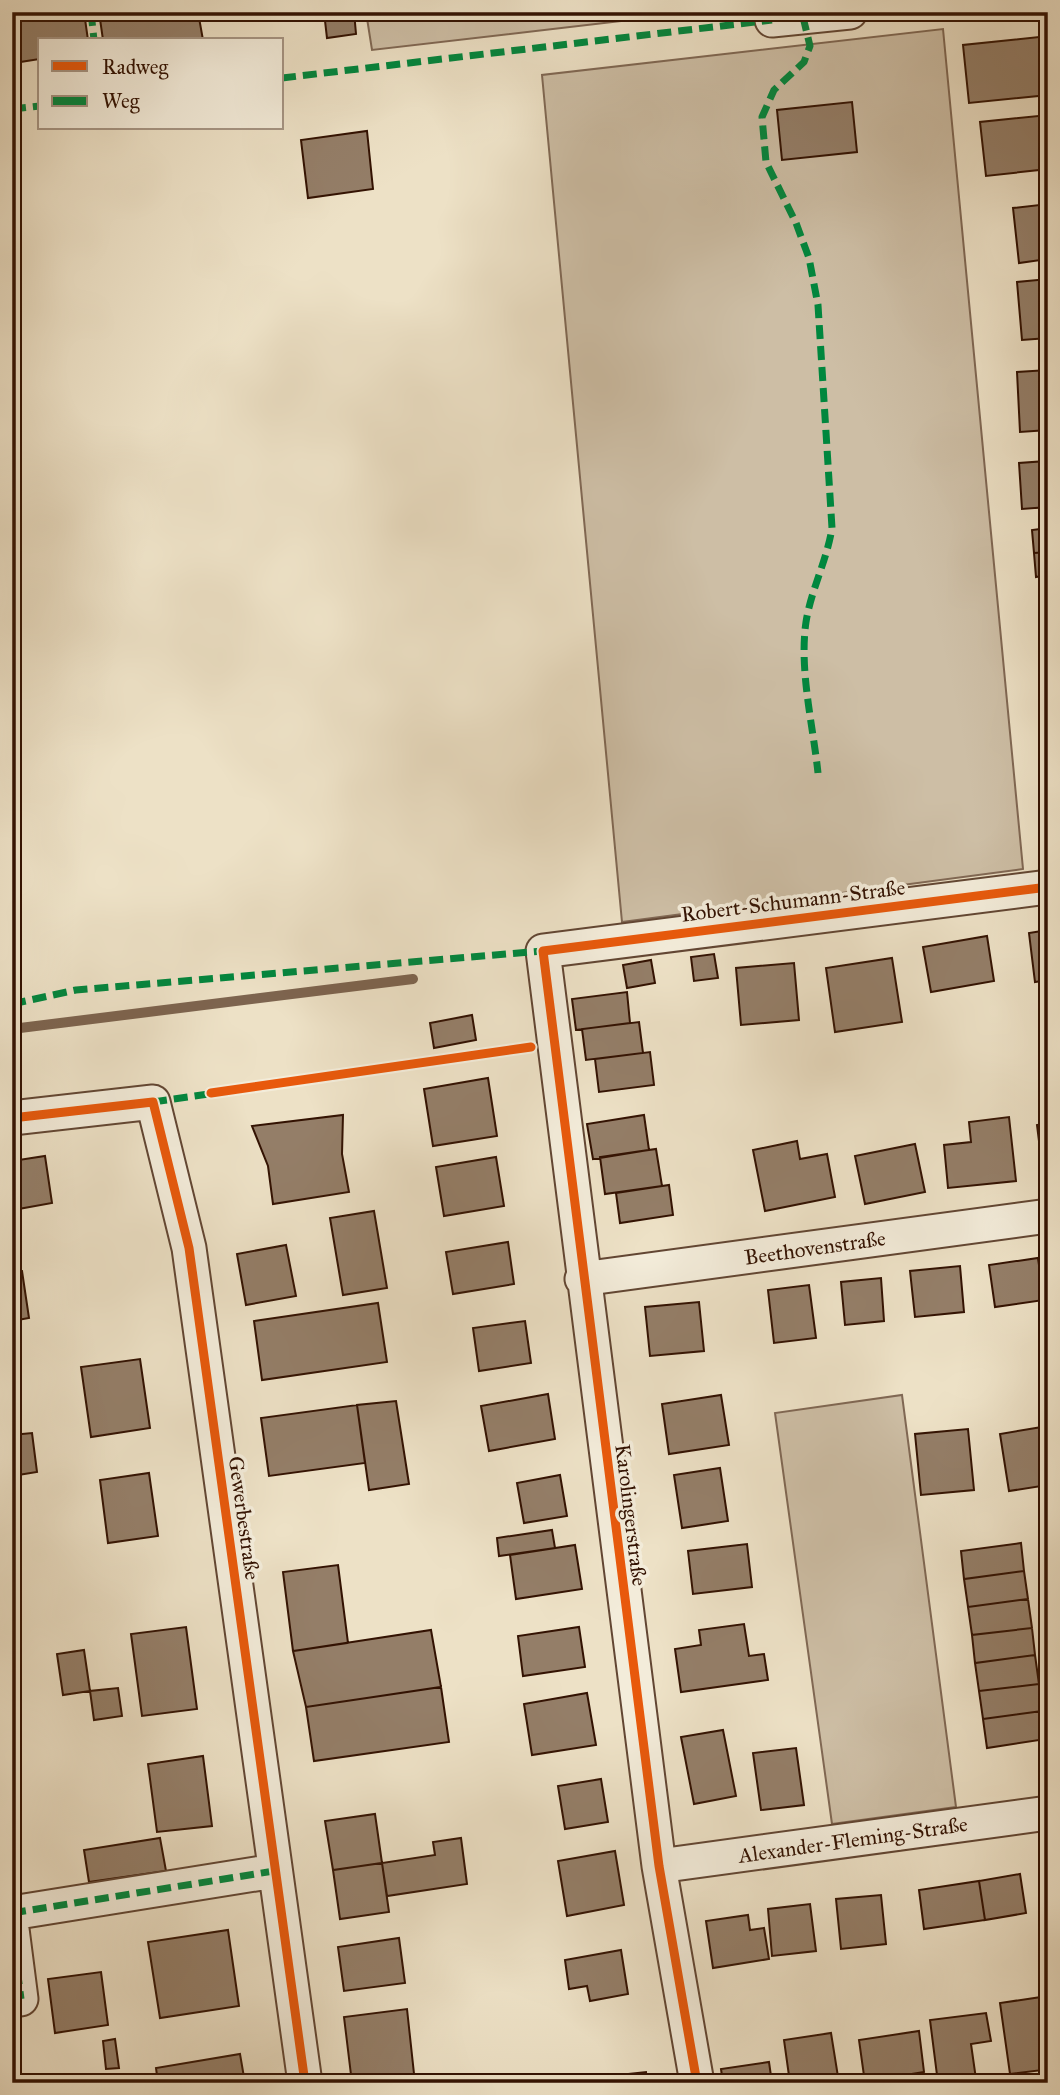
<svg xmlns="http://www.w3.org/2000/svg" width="1060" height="2095" viewBox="0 0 1060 2095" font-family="'IM FELL Great Primer',serif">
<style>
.green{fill:#cdbea5;stroke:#806854;stroke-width:2}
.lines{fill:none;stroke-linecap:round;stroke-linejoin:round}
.stream{stroke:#7d644f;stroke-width:10}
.building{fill:#947e68;stroke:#331202;stroke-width:2}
.minor-casing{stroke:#624633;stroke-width:37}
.minor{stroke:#f3ecda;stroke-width:33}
.quiet{stroke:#00873e;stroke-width:7;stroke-dasharray:14 7;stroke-linecap:butt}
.cycleway-casing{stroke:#f3ecda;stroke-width:13}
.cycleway{stroke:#e8590c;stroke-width:9}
.labels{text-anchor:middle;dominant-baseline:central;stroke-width:7;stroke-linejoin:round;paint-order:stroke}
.street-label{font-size:21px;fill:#331202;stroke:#f3ecda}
</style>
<rect width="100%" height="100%" fill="#ede1c6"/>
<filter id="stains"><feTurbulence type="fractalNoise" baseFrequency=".00286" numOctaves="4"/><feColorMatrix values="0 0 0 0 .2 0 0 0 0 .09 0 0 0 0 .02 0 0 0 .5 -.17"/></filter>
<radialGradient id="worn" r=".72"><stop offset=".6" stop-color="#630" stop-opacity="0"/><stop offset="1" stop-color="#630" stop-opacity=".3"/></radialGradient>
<path class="green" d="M366,12H698L372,50Z
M943,29L1023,869L622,922L542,75Z
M902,1395L956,1807L832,1824L775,1413Z"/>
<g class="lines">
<path class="stream" d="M12,1029L413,979"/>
</g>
<path class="building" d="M13,12H84L88,40H40V59L20,62Z
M99,12H198L203,40H103Z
M324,12H354L356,34L327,38Z
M1048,36V95L969,103L963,45Z
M852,102L857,152L782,160L777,110Z
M1048,115V169L986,176L980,122Z
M367,131L373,189L308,198L301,140Z
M1048,204V259L1019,263L1013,208Z
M1048,279V338L1022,340L1017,282Z
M1048,370V430L1020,432L1017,372Z
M1045,446H1048V507L1022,509L1019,463L1046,461Z
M1048,528V552L1034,553L1032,530Z
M1048,552V575L1036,577L1034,553Z
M1040,623H1048V646L1042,647Z
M1048,646V670H1044L1042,647Z
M1048,930V980L1035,982L1029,933Z
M987,936L994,981L931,992L923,947Z
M714,954L718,978L694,981L691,957Z
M892,958L902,1022L835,1032L826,968Z
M651,960L655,983L627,988L623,965Z
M794,963L799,1020L741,1025L736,968Z
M627,992L630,1023L576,1030L572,999Z
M472,1015L476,1040L434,1048L430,1023Z
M639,1022L643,1053L586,1060L582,1029Z
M650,1052L654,1085L599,1092L595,1059Z
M488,1078L497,1136L433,1146L424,1089Z
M343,1115L342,1154L349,1192L273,1204L268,1166L252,1126Z
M644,1115L649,1150L593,1159L587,1124Z
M1009,1117L1016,1181L948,1188L944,1145L971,1142L969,1122Z
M1048,1123V1172L1043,1173L1037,1125Z
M797,1141L800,1159L827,1154L835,1197L765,1211L753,1150Z
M915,1144L925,1192L865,1204L855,1156Z
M656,1149L662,1186L605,1194L600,1157Z
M45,1156L52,1203L13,1210L12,1161Z
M496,1157L504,1206L444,1216L436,1167Z
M669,1185L673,1215L620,1223L616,1193Z
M374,1211L387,1288L343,1295L330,1218Z
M508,1242L514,1284L453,1294L446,1252Z
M286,1245L296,1296L246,1305L237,1254Z
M1038,1258L1044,1300L995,1307L989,1265Z
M960,1266L964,1312L915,1317L910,1271Z
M22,1271L29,1318L12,1321V1272Z
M881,1278L884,1321L845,1325L841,1282Z
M809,1285L816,1338L774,1343L768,1290Z
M699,1302L704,1351L650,1356L645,1307Z
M378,1303L387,1362L262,1380L254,1321Z
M525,1321L531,1363L479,1371L473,1328Z
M140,1359L150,1428L91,1437L81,1367Z
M548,1394L555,1439L489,1451L481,1406Z
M721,1395L729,1445L669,1454L662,1404Z
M396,1401L409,1484L369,1490L357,1405Z
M357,1405L365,1463L269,1476L261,1418Z
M1048,1426V1485L1009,1491L1000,1434Z
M968,1429L974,1490L921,1495L915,1434Z
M32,1433L37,1472L12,1476V1435Z
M720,1468L728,1521L682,1528L674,1475Z
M149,1473L158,1536L108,1543L100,1480Z
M560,1475L567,1516L524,1523L517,1483Z
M552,1530L555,1548L499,1556L497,1538Z
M1021,1543L1024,1571L964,1579L961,1551Z
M747,1544L752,1587L693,1594L688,1551Z
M575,1545L582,1589L516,1599L510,1555Z
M12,1546L20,1600L12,1601Z
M338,1565L348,1643L293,1651L283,1572Z
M1024,1571L1028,1599L968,1607L964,1579Z
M1028,1599L1032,1628L972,1635L968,1607Z
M744,1624L749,1656L764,1654L768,1680L681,1692L675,1649L701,1645L699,1630Z
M186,1627L197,1709L142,1716L131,1634Z
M579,1627L585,1667L523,1676L518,1636Z
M1032,1628L1035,1655L975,1663L972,1635Z
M431,1630L441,1687L306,1707L293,1651Z
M84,1650L90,1691L63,1695L57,1654Z
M1035,1655L1039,1684L979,1691L975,1663Z
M1039,1684L1042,1711L983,1719L979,1691Z
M441,1687L449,1742L314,1761L306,1707Z
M118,1688L122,1716L94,1720L90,1691Z
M587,1693L596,1745L532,1755L524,1704Z
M1042,1711L1046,1739L987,1748L983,1719Z
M723,1730L736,1796L694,1804L681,1737Z
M796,1748L804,1805L761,1810L753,1753Z
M203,1756L212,1826L157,1832L148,1764Z
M601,1779L608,1822L565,1829L558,1786Z
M375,1814L382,1863L333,1870L325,1821Z
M160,1838L166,1871L89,1882L84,1850Z
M461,1838L467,1884L387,1896L382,1863L435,1855L433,1842Z
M615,1851L624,1905L567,1916L558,1861Z
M382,1863L389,1912L340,1919L333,1870Z
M1020,1874L1026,1913L985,1920L979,1881Z
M979,1881L985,1920L924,1929L919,1890Z
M881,1895L886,1944L841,1949L836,1899Z
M810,1904L816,1951L772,1956L768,1909Z
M748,1915L750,1930L764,1928L769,1959L713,1968L706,1921Z
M228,1930L239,2006L160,2018L148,1942Z
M399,1938L405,1983L344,1991L338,1947Z
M621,1950L628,1994L590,2001L587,1986L569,1989L565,1960Z
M101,1972L108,2025L55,2033L48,1979Z
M1048,1996V2041L1040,2043L1043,2070L1010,2074L1000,2003Z
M407,2009L415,2083H352L344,2017Z
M986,2013L991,2041L971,2044L976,2079L938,2083L930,2020Z
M919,2031L924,2072L911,2074L912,2079L865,2083L859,2040Z
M831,2033L839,2083H790L784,2040Z
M115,2039L119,2068L106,2069L103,2041Z
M240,2054L245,2083H158L156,2068Z
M769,2062L772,2083H723L721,2069Z
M646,2072L647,2083H602L601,2077Z"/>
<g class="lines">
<defs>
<path id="minor" d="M771,12L772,20L850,12
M12,1118L153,1102L189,1248L305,2083
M582,1279L1048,1216
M659,1866L1048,1813
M12,1913L274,1871
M12,1929L21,1999
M697,2083L659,1866L543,951L1048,887"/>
</defs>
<use href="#minor" class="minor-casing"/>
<use href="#minor" class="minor"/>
<path class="quiet" d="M91,12L94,40
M803,17L810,46L804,62L774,90L762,117L766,162L796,223L809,258L818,305L832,528C827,560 811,590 806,622C799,670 813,725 818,773
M282,78L772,20
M12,109L40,106
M12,1004L76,990L543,951
M153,1102L216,1093
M12,1913L274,1871
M12,1929L21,1999"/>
<defs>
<path id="cycleway" d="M211,1093L531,1047
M12,1118L153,1102L189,1248L305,2083
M697,2083L659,1866L543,951L1048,887"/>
</defs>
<use href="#cycleway" class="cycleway-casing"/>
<use href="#cycleway" class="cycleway"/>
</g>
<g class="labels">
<g class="street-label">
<text transform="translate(793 901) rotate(-7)">Robert-Schumann-Straße</text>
<text transform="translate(815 1248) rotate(-8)">Beethovenstraße</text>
<text transform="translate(631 1515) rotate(83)">Karolingerstraße</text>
<text transform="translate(244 1518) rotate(82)">Gewerbestraße</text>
<text transform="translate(853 1840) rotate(-8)">Alexander-Fleming-Straße</text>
</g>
</g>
<rect width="1060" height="2095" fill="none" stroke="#ede1c6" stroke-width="42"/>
<rect x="14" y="14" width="1032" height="2067" fill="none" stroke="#331202" stroke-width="3.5"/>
<rect x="21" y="21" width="1018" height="2053" fill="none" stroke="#331202" stroke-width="2"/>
<rect x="38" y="38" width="245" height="91" fill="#f3ecda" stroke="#a69584" stroke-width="2"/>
<rect x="52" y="61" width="35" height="10" fill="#e8590c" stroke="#a69584" stroke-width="2"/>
<text x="102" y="74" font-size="21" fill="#331202">Radweg</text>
<rect x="52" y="96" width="35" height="10" fill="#00873e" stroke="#a69584" stroke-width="2"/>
<text x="102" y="108" font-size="21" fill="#331202">Weg</text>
<rect width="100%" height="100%" filter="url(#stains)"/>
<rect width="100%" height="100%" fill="url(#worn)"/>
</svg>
